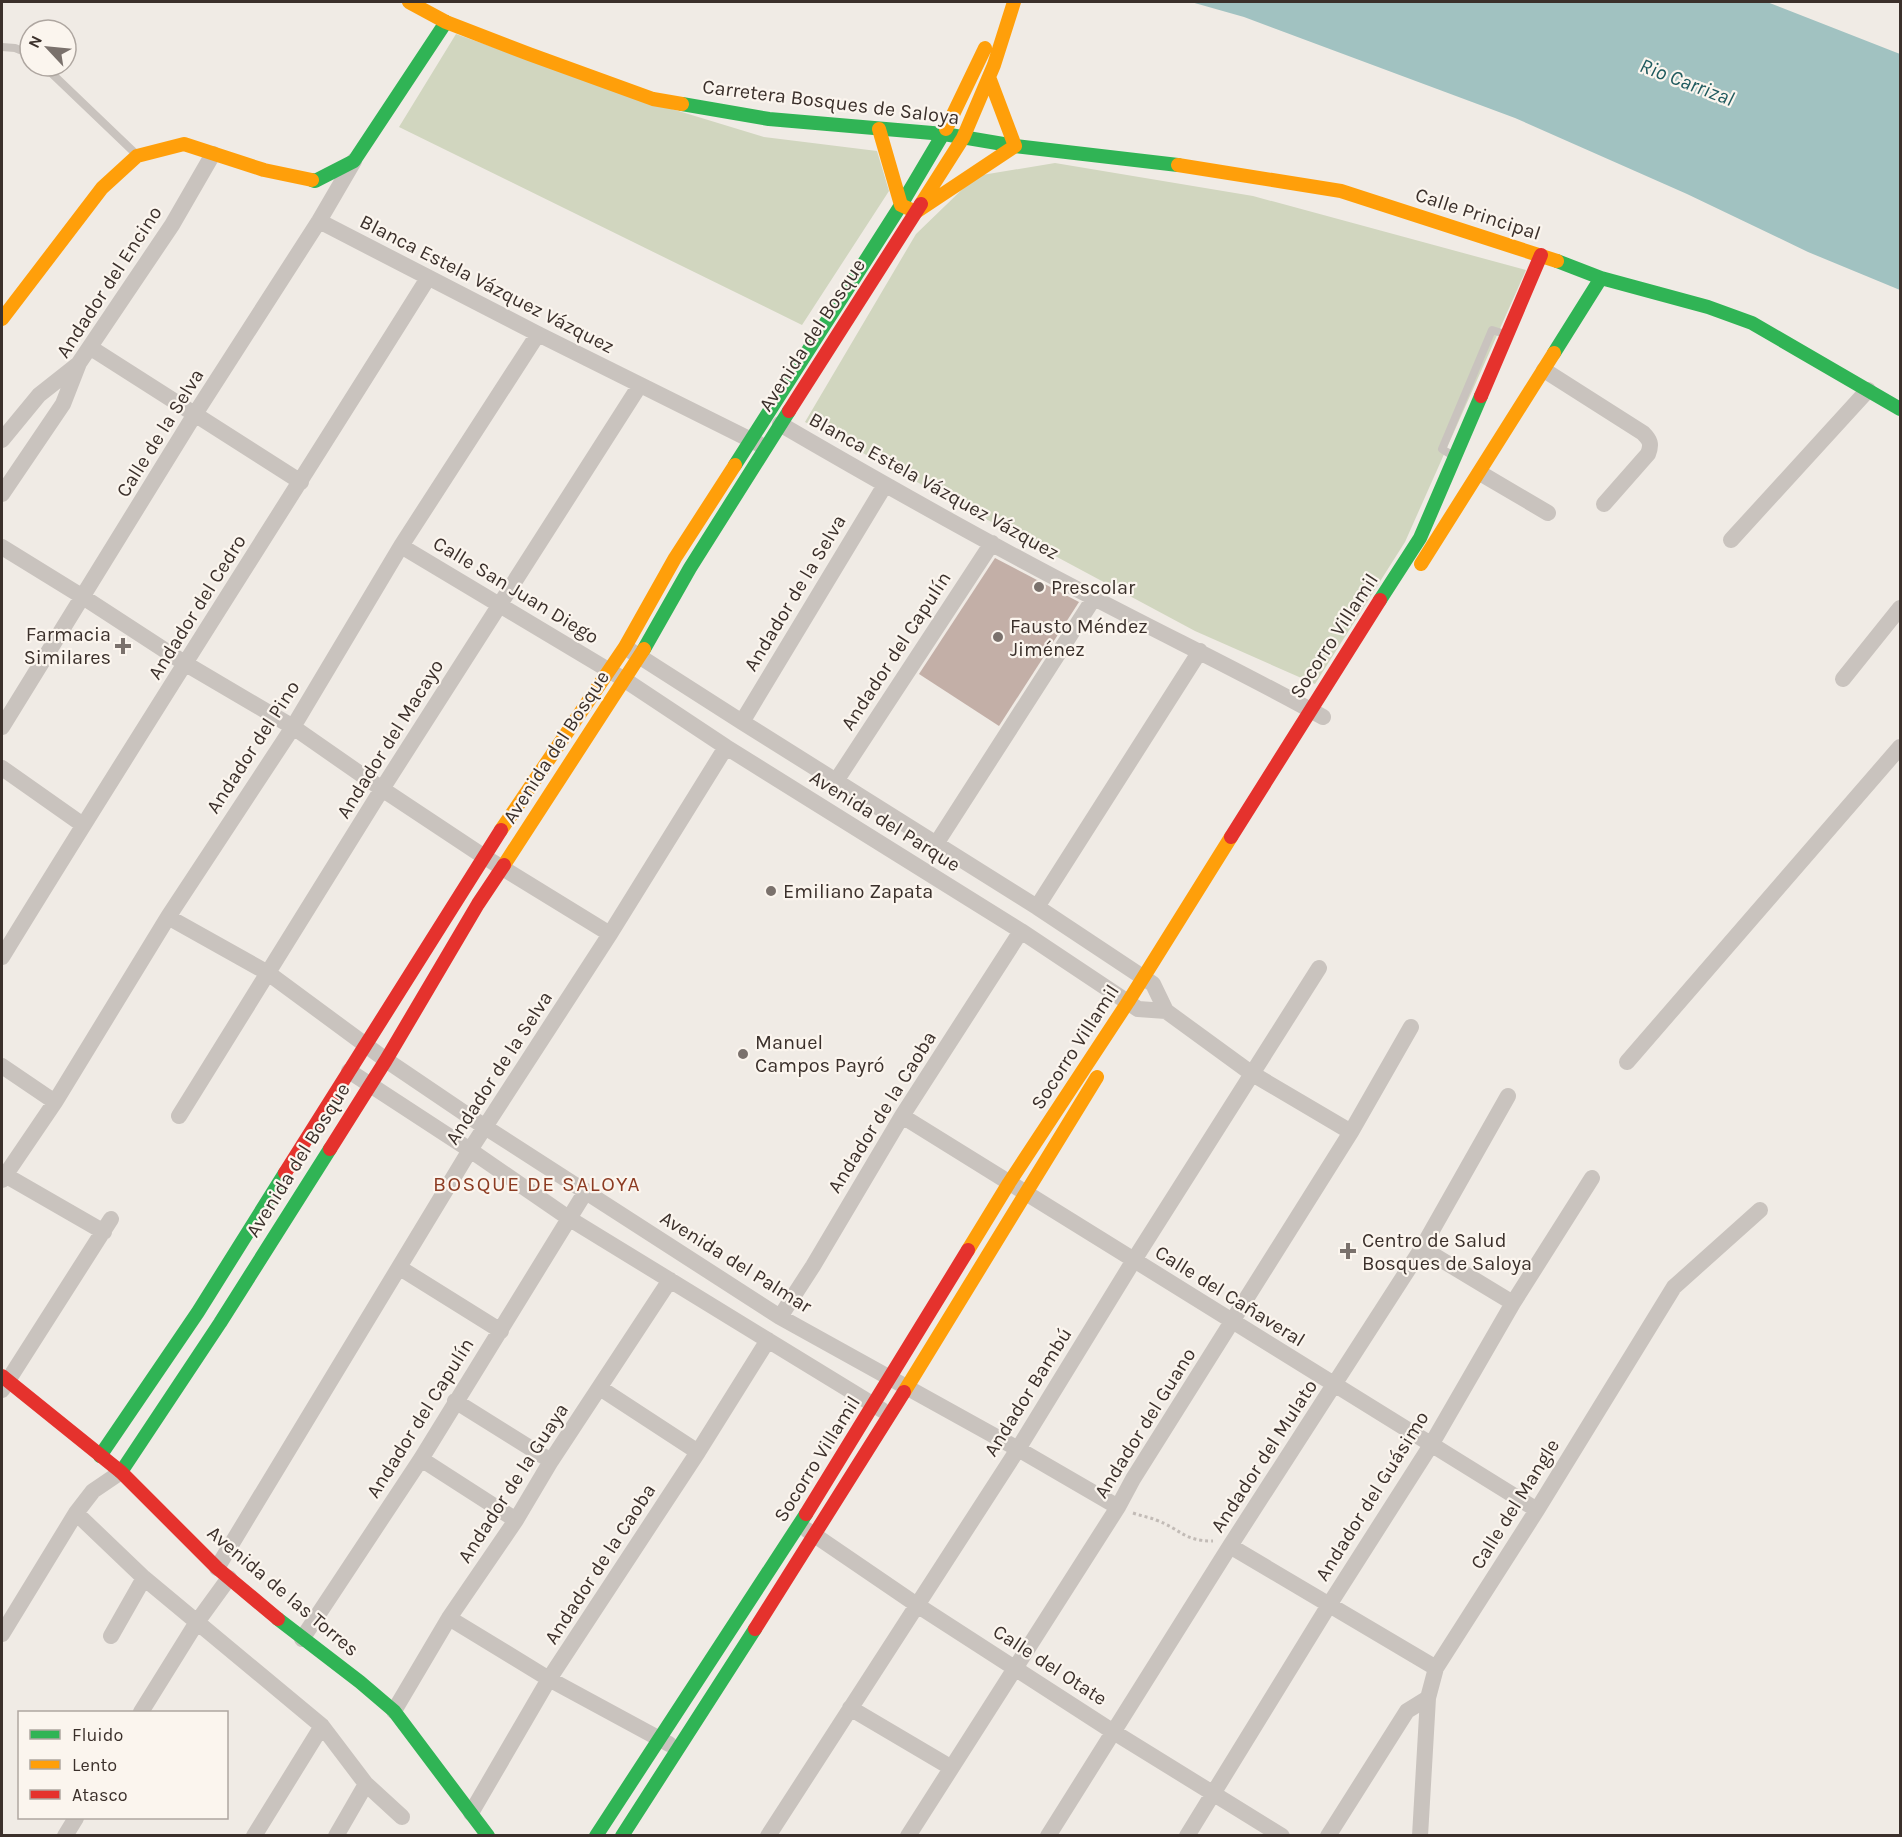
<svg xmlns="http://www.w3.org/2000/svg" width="1902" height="1837" viewBox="0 0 1902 1837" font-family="Karla,sans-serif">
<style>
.green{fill:#d1d6bf}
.water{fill:#a1c2c1}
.building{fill:#c3afa7}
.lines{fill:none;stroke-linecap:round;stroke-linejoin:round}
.path{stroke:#c2bbb6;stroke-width:3;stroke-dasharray:3 3;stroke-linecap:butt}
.lane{stroke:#c9c3be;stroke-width:8}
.street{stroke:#c9c3be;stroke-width:16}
.fast{stroke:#30b455;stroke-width:14}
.slow{stroke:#ff9f0a;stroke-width:14}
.jam{stroke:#e5322d;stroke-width:14}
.poi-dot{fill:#7a716c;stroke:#fbf5ee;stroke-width:2}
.labels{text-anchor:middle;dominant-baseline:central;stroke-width:4.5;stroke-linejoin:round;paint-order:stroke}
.street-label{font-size:20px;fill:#3b302b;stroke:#fbf5ee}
.poi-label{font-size:20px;fill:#3b302b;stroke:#fbf5ee;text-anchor:start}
.water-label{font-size:21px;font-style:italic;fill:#1f5a5e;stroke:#fbf5ee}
.neighbourhood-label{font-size:21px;letter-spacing:1.5px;fill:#8c3b22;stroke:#fbf5ee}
</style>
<rect width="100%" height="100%" fill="#f0ebe5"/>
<path class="green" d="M456,34L639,99L764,137L877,151L889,191L802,325L399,127Z
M1055,163L1253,196L1526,270L1405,542L1315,684L1195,631L805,422L916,234L976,176Z"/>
<path class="water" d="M1191,2H1767L1900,54V290L1808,252L1687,194L1515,118L1244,17Z"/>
<path class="building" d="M995,558L1079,602L999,726L919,674Z"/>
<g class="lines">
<path class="path" d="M1133,1513C1141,1516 1149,1517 1156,1520C1181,1529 1183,1541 1213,1541"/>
<path class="lane" d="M2,47L15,48L30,54
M44,66L137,155
M1455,457L1442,449L1492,330L1505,334"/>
<path class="street" d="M319,221L538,334L759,444
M91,348L301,482
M1544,370L1643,433C1650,440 1652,444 1648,454L1604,504
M780,424C883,484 987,543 1094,598C1170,638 1248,675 1323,717
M2,440L39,395L77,365
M1480,473L1548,513
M2,494L63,404L79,363L172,225L213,154
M1731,540L1868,390
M401,546L625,680L726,747L1021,931L1138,1009L1166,1011
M2,547L83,597L186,664L293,727L382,789L483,856L610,934
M631,651L742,722L1037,907L1153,984L1166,1011L1251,1073L1351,1132
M1843,679L1900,608
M742,722L885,485
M2,727L195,414L319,221L354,161
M2,768L83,825
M836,781L992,543
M936,844L1094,598
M1037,907L1200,651
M168,917L268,973L386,1060L485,1127L780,1317L1018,1449L1118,1507
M2,957C141,730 286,505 428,278
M1627,1062L1900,747
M2,1066L55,1102
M349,1071L470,1150L570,1219L882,1410
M179,1116L382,789L640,385
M902,1116L1537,1510
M5,1175L104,1232
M2,1180L55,1102L168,917L293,727L401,546L538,334
M1422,1248L1513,1303
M400,1268L501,1331
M780,1317L813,1266L902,1116L1021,931
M600,1388L698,1452
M2,1390L111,1219
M455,1401L551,1461
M421,1459L516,1520
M76,1513L144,1578L322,1726L366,1784L402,1817
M807,1530L917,1605L1112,1731L1282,1836
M1230,1546L1436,1668
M217,1568L470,1150L610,934L726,747
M449,1618L549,1679L669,1744
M2,1634L76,1513L93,1491L121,1472
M111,1636L144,1578
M302,1639L421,1459L586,1191
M850,1708L950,1767
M394,1711L449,1618L516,1520L551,1461L670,1280
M141,1712L197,1622L229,1578
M471,1813L549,1679L698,1452L768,1340
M65,1836L76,1818
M254,1836L322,1726
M336,1836L366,1784
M768,1836L1018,1449L1134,1260L1319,968
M908,1836L1118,1507L1133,1479L1351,1132L1411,1027
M1048,1836L1230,1546L1422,1248L1508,1096
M1187,1836L1329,1605L1431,1445L1513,1303L1592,1178
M1328,1836L1407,1711L1428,1698
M1420,1836L1428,1698L1436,1668L1537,1510L1674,1287L1760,1210"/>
<path class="fast" d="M682,104L769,119L944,134L1015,146L1178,165
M312,180L315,181L354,161L446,22
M1557,261L1601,278L1708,307L1752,323L1900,409
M1554,353L1601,278
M735,465L901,205L946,129
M1380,600L1420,538L1481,396
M644,649L690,568L789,411
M100,1456L198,1312L285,1173
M121,1472L220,1323L330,1149
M278,1619L360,1682L394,1711L488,1836
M596,1836L806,1514
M622,1836L755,1629"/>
<path class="slow" d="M409,2L446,22L529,54L653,99L682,104
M989,77L1015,146
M879,129L901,205L916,212L1015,146
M946,129L985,48
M1178,165L1341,191L1557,261
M921,204L963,138L994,65L1014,2
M2,319L102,188L137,156L184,144L264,170L312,180
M1421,564L1554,353
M501,830L625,647L675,558L735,465
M504,865L644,649
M968,1250L1009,1183L1128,1002L1231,837
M904,1392L1097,1077"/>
<path class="jam" d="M1481,396L1541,255
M789,411L921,204
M1231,837L1380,600
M330,1149L386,1060L478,904L504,865
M285,1173L501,830
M2,1376L121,1472L217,1568L278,1619
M806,1514L968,1250
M755,1629L904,1392"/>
</g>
<g class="poi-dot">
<circle cx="1039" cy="587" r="6"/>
<circle cx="998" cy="637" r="6"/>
<path d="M120 637h6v6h6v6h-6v6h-6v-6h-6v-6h6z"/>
<circle cx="771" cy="891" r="6"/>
<circle cx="743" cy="1054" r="6"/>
<path d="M1345 1242h6v6h6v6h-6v6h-6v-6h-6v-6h6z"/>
</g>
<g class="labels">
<g class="street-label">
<text transform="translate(831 102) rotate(7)">Carretera Bosques de Saloya</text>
<text transform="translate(1478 214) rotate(18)">Calle Principal</text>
<text transform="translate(109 282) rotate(-57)">Andador del Encino</text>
<text transform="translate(487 284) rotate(27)">Blanca Estela Vázquez Vázquez</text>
<text transform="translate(812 335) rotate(-57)">Avenida del Bosque</text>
<text transform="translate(160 433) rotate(-58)">Calle de la Selva</text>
<text transform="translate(934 486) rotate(29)">Blanca Estela Vázquez Vázquez</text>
<text transform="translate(516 590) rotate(31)">Calle San Juan Diego</text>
<text transform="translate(795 593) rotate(-59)">Andador de la Selva</text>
<text transform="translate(197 607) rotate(-58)">Andador del Cedro</text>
<text transform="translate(1334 636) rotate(-57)">Socorro Villamil</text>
<text transform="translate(896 651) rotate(-57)">Andador del Capulín</text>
<text transform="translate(390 739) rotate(-58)">Andador del Macayo</text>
<text transform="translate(253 747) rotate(-57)">Andador del Pino</text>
<text transform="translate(556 747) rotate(-57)">Avenida del Bosque</text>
<text transform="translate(885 821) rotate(32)">Avenida del Parque</text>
<text transform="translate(1075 1047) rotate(-57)">Socorro Villamil</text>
<text transform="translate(499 1068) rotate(-57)">Andador de la Selva</text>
<text transform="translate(882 1112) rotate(-58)">Andador de la Caoba</text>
<text transform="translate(298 1160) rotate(-58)">Avenida del Bosque</text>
<text transform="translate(736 1262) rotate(32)">Avenida del Palmar</text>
<text transform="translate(1230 1296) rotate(32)">Calle del Cañaveral</text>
<text transform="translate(1028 1392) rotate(-58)">Andador Bambú</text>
<text transform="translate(420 1418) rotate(-58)">Andador del Capulín</text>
<text transform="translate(1145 1423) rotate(-58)">Andador del Guano</text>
<text transform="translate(1264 1456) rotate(-57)">Andador del Mulato</text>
<text transform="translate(817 1459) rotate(-58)">Socorro Villamil</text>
<text transform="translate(513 1483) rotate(-57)">Andador de la Guaya</text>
<text transform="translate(1372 1496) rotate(-58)">Andador del Guásimo</text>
<text transform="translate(1515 1504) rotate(-58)">Calle del Mangle</text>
<text transform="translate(600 1564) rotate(-57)">Andador de la Caoba</text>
<text transform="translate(283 1591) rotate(40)">Avenida de las Torres</text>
<text transform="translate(1050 1665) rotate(33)">Calle del Otate</text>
</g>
<g class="poi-label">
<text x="1051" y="587">Prescolar</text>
<text x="1010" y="626">Fausto Méndez<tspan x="1010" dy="23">Jiménez</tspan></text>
<text x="111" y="634" text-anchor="end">Farmacia<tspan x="111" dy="23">Similares</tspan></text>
<text x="783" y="891">Emiliano Zapata</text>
<text x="755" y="1042">Manuel<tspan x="755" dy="23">Campos Payró</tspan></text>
<text x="1362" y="1240">Centro de Salud<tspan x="1362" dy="23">Bosques de Saloya</tspan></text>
</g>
<g class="water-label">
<text transform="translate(1687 82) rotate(21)">Rio Carrizal</text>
</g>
<g class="neighbourhood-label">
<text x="537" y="1184">BOSQUE DE SALOYA</text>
</g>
</g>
<rect width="1902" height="1837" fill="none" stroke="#3b302b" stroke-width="6"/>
<rect x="18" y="1711" width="210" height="108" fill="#fbf5ee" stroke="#aea6a0" stroke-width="1.5"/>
<rect x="30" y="1730" width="30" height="9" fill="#30b455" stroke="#aea6a0" stroke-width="1.5"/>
<text x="72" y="1741" font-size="18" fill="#3b302b">Fluido</text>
<rect x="30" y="1760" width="30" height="9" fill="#ff9f0a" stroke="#aea6a0" stroke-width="1.5"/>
<text x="72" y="1771" font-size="18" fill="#3b302b">Lento</text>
<rect x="30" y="1790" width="30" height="9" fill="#e5322d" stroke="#aea6a0" stroke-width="1.5"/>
<text x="72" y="1801" font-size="18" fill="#3b302b">Atasco</text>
<g transform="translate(48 48) rotate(296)"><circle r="28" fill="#fbf5ee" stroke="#aea6a0" stroke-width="1.5"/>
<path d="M0-4.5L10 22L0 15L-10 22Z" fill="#7a716c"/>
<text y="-9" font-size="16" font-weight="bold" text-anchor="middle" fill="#3b302b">N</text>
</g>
</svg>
